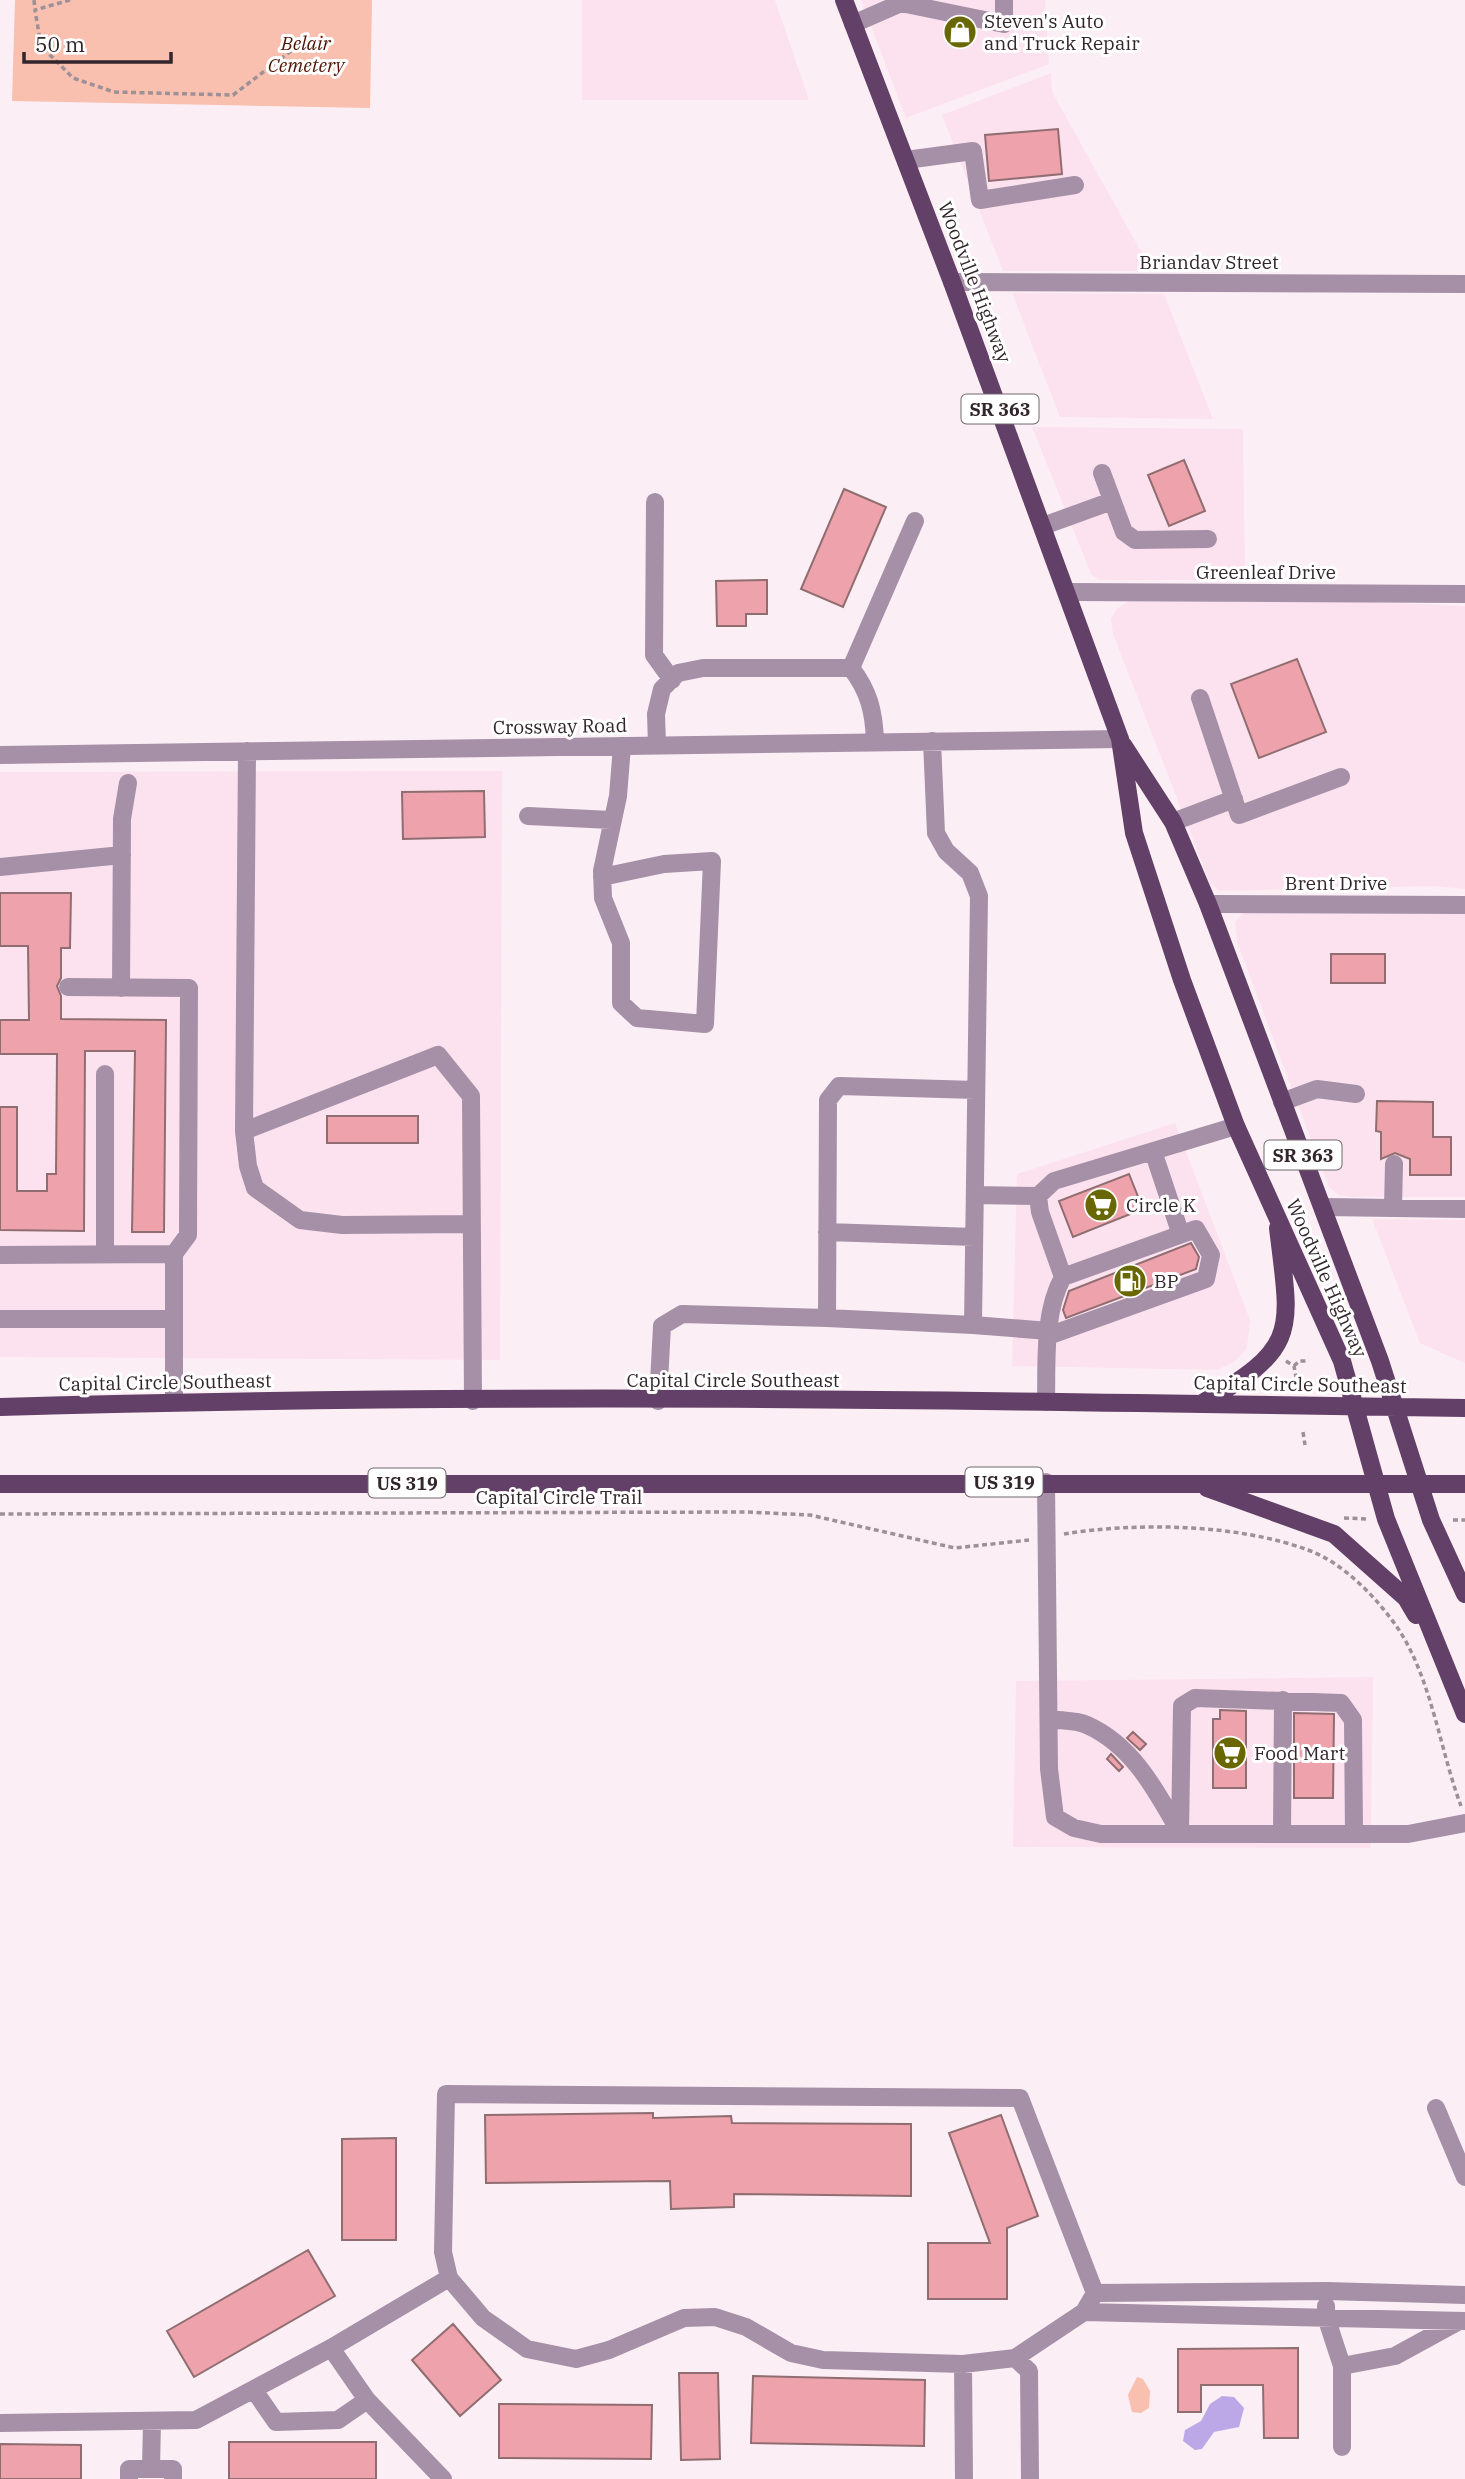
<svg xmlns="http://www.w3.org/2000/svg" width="1465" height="2479" viewBox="0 0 1465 2479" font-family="'IBM Plex Serif',serif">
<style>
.built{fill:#fce2ee}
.green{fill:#f9bfaf}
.water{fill:#bca8e6}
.building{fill:#eea3ac;stroke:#8f6d70;stroke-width:2}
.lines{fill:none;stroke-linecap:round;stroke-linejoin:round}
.path{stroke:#9e9097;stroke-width:3.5;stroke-dasharray:5 3.5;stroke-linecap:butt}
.minor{stroke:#a590a7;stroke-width:18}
.major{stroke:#634067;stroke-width:18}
.labels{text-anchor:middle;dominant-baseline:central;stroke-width:6;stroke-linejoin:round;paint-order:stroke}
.shield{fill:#fff;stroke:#70666b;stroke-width:2}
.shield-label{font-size:18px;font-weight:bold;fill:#32252b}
.poi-label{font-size:19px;fill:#32252b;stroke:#fff;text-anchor:start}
.park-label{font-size:19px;font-style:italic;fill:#501201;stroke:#fff}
.street-label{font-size:19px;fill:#32252b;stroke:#fff}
</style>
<rect width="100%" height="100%" fill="#fceef5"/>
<path class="built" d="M582,0H775L809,100H582Z
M861,0H1045L1049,64L906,118Z
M1051,73L1052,92L1152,271H1003L942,115Z
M1012,293L1164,294L1213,419L1060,417Z
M1032,427L1243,429L1245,580H1099L1091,574Z
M1131,599L1321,600L1465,606V889L1433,886L1219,891L1210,883L1113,634L1111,619L1117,609Z
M502,771L500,1360L0,1357V772Z
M1251,912L1465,914V1197H1351L1339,1195L1329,1187L1237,942L1235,922L1242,914Z
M1175,1123L1250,1320L1247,1348L1235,1361L1217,1370L1012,1366L1017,1174Z
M1372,1219L1465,1220V1363L1420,1343Z
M1373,1677L1371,1848L1013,1847L1016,1681Z"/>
<path class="green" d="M15,0H372L370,108L12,101Z
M1137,2377L1143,2379L1150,2391L1149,2408L1141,2413L1132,2412L1128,2395Z"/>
<path class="water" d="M1222,2396L1234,2397L1244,2408L1239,2427L1214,2432L1202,2449L1195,2450L1183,2441L1185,2430L1201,2421L1210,2404Z"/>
<path class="building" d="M1058,129L1062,174L989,181L985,135Z
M1184,460L1205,511L1169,526L1148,475Z
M844,489L886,507L843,607L801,589Z
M767,580V614H746V626H717L716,581Z
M1297,659L1326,732L1259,758L1231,684Z
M484,791L485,837L403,839L402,792Z
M0,893H71L70,948H61V978L57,986L61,996V1019L166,1020L164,1232H132L135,1051H85L84,1231L0,1230V1107H17V1191H47V1174H56L57,1054H0V1020H29L28,946H0Z
M1331,954H1385V983H1331Z
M1377,1101L1433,1102V1137H1451V1175H1410V1159L1395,1153L1381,1159V1132L1376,1131Z
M327,1116H418V1143H327Z
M1129,1174L1143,1209L1073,1237L1059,1201Z
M1191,1243L1199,1257L1196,1269L1066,1318L1063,1310L1069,1291Z
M1220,1710L1246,1711V1788H1213V1719H1220Z
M1294,1713L1334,1714L1333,1798H1294Z
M1133,1732L1146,1744L1140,1750L1127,1738Z
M1111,1754L1123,1767L1119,1771L1107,1759Z
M653,2113V2118L731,2116L732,2123L911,2124V2196L734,2194V2207L671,2209L670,2181L486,2183L485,2115Z
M1001,2115L1038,2216L1007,2228V2299H928V2243H990L949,2133Z
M396,2138V2240H342V2139Z
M308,2250L335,2296L194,2377L167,2331Z
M453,2324L501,2380L460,2416L412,2360Z
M1298,2348V2438H1264L1263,2385H1201V2412H1178V2349Z
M679,2373H718L720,2459L681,2460Z
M753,2376L925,2380L924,2446L751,2443Z
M499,2404L652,2405L651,2459L499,2458Z
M229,2442H376V2479H229Z
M0,2444L81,2445V2479H0Z"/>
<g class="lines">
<path class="path" d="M34,0L35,10
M70,0L35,10L41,46L73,78L114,92L233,95L299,45
M1286,1361L1294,1366L1296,1377
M1294,1366L1299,1361H1307
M1303,1432L1305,1445
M0,1514L747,1512L810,1515L955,1548L1029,1540
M1344,1518L1367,1519
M1453,1520H1465
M1064,1534C1137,1522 1238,1524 1308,1550C1344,1563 1378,1599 1399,1630C1432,1681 1440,1750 1461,1806"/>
<path class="minor" d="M853,24L901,3L1004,24V0
M906,160L973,151L980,200L1075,185
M952,282L1465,284
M1102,473L1124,532L1135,540L1208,539
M655,502L654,655L672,680
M1043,526L1112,501
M1067,592L1465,594
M851,668L915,521
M851,668C869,691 874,712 875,741
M1200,698L1239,815L1341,777
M932,741L936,833L946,851L970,873L979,896L973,1325L1049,1331
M657,745L656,714L662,689L678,673L703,668H851
M0,755L1120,739
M528,816L611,820
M1173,822L1234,799
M0,867L122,855
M602,877L664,864L712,861L705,1024L637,1018L621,1003V943L603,898L602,871L618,796L622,746
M1208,904L1465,905
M68,987L189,988L188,1235L174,1254V1401
M121,988L122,819L128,783
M1282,1102L1317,1089L1356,1094
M244,1131L247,751
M1153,1151L1180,1232
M975,1195L1038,1196
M1324,1207L1465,1209
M1393,1208L1394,1164
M472,1224L342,1225L300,1220L255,1188L248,1166L244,1131L438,1055L471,1096L473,1401
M827,1232L974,1237
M105,1254V1074
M0,1255L174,1254
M1063,1277L1040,1212L1038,1196L1054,1181L1236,1126
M0,1319H174
M973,1325L827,1318L828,1100L839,1086L976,1090
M658,1401L662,1326L682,1314L827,1318
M1046,1402C1047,1362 1043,1313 1063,1277L1196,1229L1211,1255L1206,1279L1048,1336
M1046,1482L1049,1769L1055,1817L1074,1828L1101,1834H1408L1465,1823
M1049,1719C1061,1721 1076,1720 1087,1725C1132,1745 1156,1790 1179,1831
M1180,1834L1182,1706L1195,1698L1341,1703L1353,1720L1354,1834
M1282,1834L1283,1700
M446,2094L1020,2098L1095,2293L1084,2312L1015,2358L963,2364L823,2360L791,2353L746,2327L715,2317L684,2318L609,2350L576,2359L527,2349L483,2318L449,2278L443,2252Z
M1436,2108L1465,2177
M1095,2293L1327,2291L1465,2295
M1326,2306V2317L1342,2366V2447
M1084,2312L1465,2321
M331,2348L367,2400L443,2479
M1015,2358L1029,2371L1030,2479
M963,2364L964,2479
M1342,2366L1395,2356L1459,2321
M254,2390L276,2422L338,2420L367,2400
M0,2423L196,2420L331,2348L449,2278
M151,2469L152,2421
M129,2479V2469H173V2479"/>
<path class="major" d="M844,0L952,282L1120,739L1134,833L1182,980L1236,1126L1342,1361L1386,1519L1465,1714
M1123,745L1173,822L1208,904L1380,1361L1431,1520L1465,1594
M1204,1402C1301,1347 1290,1330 1278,1228
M0,1407C488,1392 977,1400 1465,1408
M0,1484H1465
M1207,1488L1334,1534L1406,1598L1416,1615"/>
</g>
<defs>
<symbol id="shop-disc" viewBox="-11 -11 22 22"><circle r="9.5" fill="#686701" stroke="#fff"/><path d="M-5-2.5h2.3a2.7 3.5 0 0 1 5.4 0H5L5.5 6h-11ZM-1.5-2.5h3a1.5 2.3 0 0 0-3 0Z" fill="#fff"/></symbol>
<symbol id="supermarket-disc" viewBox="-11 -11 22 22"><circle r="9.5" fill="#686701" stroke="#fff"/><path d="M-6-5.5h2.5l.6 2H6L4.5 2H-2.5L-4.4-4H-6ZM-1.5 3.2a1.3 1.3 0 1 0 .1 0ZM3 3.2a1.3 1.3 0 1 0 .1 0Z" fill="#fff"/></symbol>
<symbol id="fuel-disc" viewBox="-11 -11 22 22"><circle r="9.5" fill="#686701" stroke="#fff"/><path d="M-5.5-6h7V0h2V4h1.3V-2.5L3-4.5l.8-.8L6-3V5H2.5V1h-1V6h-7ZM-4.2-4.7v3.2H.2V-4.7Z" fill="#fff"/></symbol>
</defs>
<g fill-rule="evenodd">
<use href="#shop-disc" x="941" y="13" width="38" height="38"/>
<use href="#supermarket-disc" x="1082" y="1186" width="38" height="38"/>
<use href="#fuel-disc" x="1111" y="1262" width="38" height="38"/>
<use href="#supermarket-disc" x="1211" y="1734" width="38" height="38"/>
</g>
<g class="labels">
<g class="shield">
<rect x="961.5" y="394.5" width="77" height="29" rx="5"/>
<rect x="1264.5" y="1140.5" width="77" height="29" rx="5"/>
<rect x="965.5" y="1467.5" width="77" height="29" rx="5"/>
<rect x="368.5" y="1468.5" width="77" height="29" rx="5"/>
</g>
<g class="shield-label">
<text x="1000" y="409">SR 363</text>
<text x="1303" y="1155">SR 363</text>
<text x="1004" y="1482">US 319</text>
<text x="407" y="1483">US 319</text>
</g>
<g class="poi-label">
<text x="984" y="21">Steven's Auto<tspan x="984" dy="22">and Truck Repair</tspan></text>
<text x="1126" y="1205">Circle K</text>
<text x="1154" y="1281">BP</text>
<text x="1254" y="1753">Food Mart</text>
</g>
<g class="park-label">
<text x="306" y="43">Belair<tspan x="306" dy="22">Cemetery</tspan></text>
</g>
<g class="street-label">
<text x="1209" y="262">Briandav Street</text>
<text transform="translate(975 282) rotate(69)">Woodville Highway</text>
<text x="1266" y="572">Greenleaf Drive</text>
<text transform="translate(560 726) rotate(-1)">Crossway Road</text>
<text x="1336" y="883">Brent Drive</text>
<text transform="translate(1327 1278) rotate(66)">Woodville Highway</text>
<text x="733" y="1380">Capital Circle Southeast</text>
<text transform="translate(165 1382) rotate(-1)">Capital Circle Southeast</text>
<text transform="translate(1300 1384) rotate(1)">Capital Circle Southeast</text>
<text x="559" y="1497">Capital Circle Trail</text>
</g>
</g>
<path d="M24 52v10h147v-10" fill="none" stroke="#32252b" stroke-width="3.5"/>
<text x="35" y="52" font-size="21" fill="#32252b" stroke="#ffffff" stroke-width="5" paint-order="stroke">50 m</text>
</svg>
